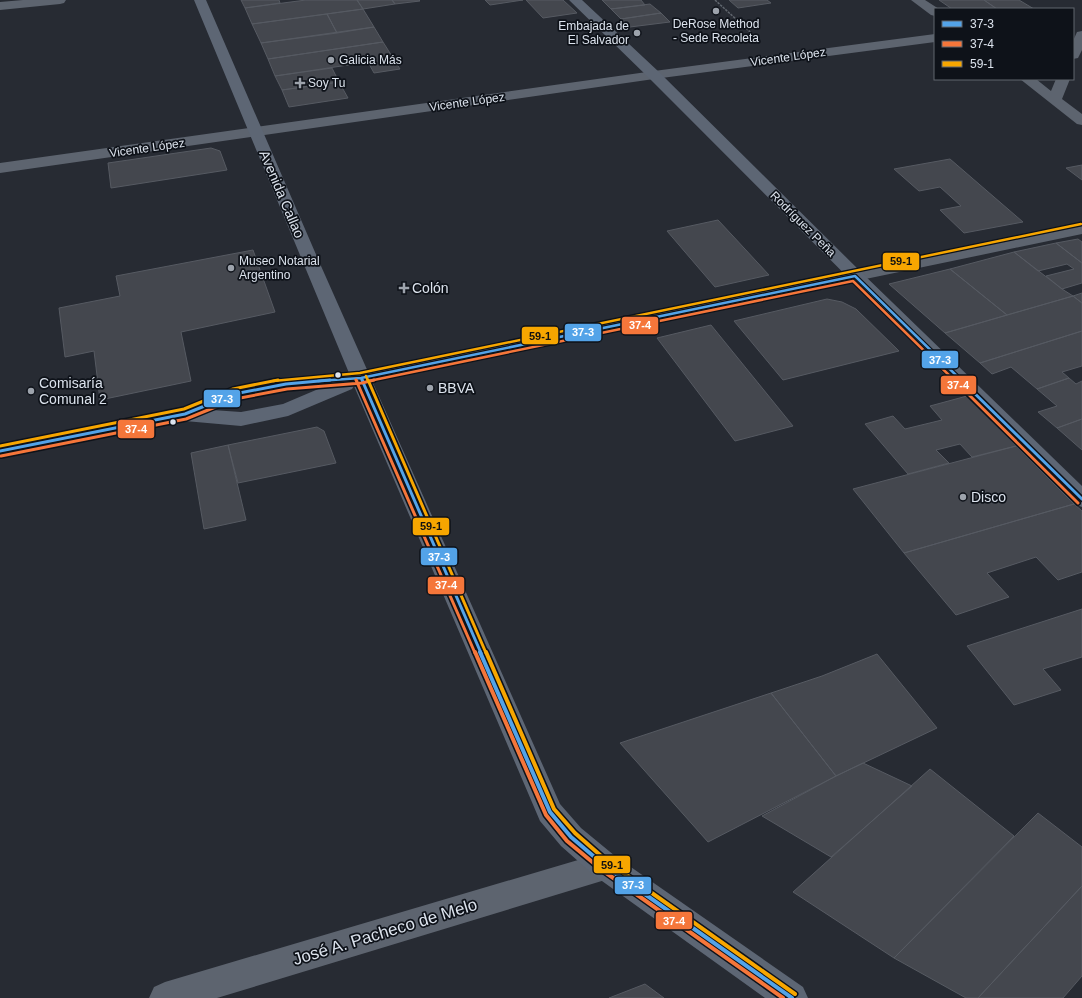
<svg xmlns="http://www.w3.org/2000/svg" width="1082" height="998" viewBox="0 0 1082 998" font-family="Helvetica,sans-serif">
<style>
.building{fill:#44474e;stroke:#565a62}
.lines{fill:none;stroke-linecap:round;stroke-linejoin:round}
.path{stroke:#60666e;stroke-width:1.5;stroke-dasharray:2.5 1;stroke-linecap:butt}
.street{fill:#5d646f;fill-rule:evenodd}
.secondary{fill:#5d6674;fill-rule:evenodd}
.bus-1-far2-casing{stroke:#0e1219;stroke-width:5}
.bus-1-far1-casing{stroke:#0e1219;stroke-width:6}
.bus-1-casing{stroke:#0e1219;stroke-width:7}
.bus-2-far2-casing{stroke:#0e1219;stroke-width:5}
.bus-2-far1-casing{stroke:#0e1219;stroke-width:6}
.bus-2-casing{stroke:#0e1219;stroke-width:7}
.bus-3-far2-casing{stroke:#0e1219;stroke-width:5}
.bus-3-far1-casing{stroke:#0e1219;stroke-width:6}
.bus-3-casing{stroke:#0e1219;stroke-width:7}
.bus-1-far2{stroke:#53a3e8;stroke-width:2.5}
.bus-1-far1{stroke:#53a3e8;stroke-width:3}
.bus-1{stroke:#53a3e8;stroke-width:4}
.bus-2-far2{stroke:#f5763a;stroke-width:2.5}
.bus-2-far1{stroke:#f5763a;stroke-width:3}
.bus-2{stroke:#f5763a;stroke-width:4}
.bus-3-far2{stroke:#f7a600;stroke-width:2.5}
.bus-3-far1{stroke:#f7a600;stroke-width:3}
.bus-3{stroke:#f7a600;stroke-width:4}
.poi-dot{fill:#9da3ac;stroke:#0e1219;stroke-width:1.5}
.bus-dot{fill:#dce3ed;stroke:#0e1219;stroke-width:1.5}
.labels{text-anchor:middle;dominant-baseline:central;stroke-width:3.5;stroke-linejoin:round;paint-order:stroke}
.far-poi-label{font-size:12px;fill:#dce3ed;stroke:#0e1219;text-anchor:start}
.far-street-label{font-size:12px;fill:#dce3ed;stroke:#0e1219}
.street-label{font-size:14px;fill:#dce3ed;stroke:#0e1219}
.poi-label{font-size:14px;fill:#dce3ed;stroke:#0e1219;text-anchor:start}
.near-street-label{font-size:17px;fill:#dce3ed;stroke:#0e1219}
.line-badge{stroke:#0e1219;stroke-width:1.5}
.badge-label{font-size:11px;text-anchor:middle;font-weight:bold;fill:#fff}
.pale-badge-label{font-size:11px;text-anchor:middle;font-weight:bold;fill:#111}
</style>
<rect width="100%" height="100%" fill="#272b33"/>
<path class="building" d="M241,0H279L280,3L245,8Z
M306,0H357L363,9L252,24L245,8Z
M357,0H392L395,4L363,9Z
M392,0H419L420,1L395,4Z
M485,0H523L490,5Z
M526,0H563L577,13L543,18Z
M602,0H641L645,5L611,9Z
M729,0H767L771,3L738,8Z
M939,0H984L997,9H952Z
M984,0H1019L1034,9H997Z
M650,4L661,13L621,19L611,9Z
M363,9L374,27L337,33L327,14Z
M661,13L670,22L630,27L621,19Z
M327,14L337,33L261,43L252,24Z
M374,27L383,42L268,59L261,43Z
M383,42L400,69L374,73L368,62L275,76L268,59Z
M332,68L339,82L282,90L275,76Z
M339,82L348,98L289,107L282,90Z
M211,148L220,151L227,170L111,188L108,163Z
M950,159L994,197L1023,222L964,233L940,210L961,206L940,187L919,191L894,169Z
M1082,165V180L1066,168Z
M718,220L732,235L769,275L715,287L667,231Z
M1078,239L1082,242V263L1056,243Z
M1056,243L1082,263V283L1062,289L1046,276L1074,269L1067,264L1038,271L1014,252Z
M253,250L275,312L181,332L191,381L100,400L94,351L65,357L59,308L120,296L116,276Z
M1014,252L1062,289L1073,296L1007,315L950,269Z
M950,269L1007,315L945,333L889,284Z
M1082,293V303L1073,296Z
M1073,296L1082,303V331L980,363L945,333Z
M827,299L842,302L856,309L899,351L783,380L734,321Z
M711,325L793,426L735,441L657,338Z
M1082,331V366L1062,372L1069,378L1037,389L1011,367L992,374L980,363Z
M1069,378L1076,384L1082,381V419L1057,428L1038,412L1057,406L1037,389Z
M967,396L1016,446L972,457L960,444L936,450L949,463L908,474L865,424L893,416L905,429L942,420L930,406Z
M1082,419V450L1057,428Z
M317,427L324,431L336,463L238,483L228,445Z
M228,445L246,520L204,529L191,453Z
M1016,446L1074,504L904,553L853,489Z
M1074,504L1082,511V572L1058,580L1036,557L987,573L1009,597L956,615L904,553Z
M1082,609V657L1043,669L1061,690L1014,705L967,646Z
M877,654L937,728L836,776L771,693L822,676Z
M771,693L836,776L708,842L620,743Z
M863,763L912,786L831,857L762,816L836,776Z
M930,769L1014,836L894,958L793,892Z
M1038,813L1082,847V886L978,998H966L894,958Z
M1082,886V976L1063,998H978Z
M645,984L664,998H609Z"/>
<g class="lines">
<path class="path" d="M715,0L759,40"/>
<path class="street" d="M23,0H66L64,3L60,4L0,10V2Z
M911,0H925L939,9H935V16L931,15Z
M1082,31V50L1078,58L1073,59V41L1077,32Z
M935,34V42L654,79L0,173V163L654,71Z
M1020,79H1036L1051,91L1056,79H1070L1062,99L1082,114V125L1077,124Z
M1082,224V234L361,384L354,382L351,378L354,374L361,372Z
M605,852L615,856L620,866L615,876L605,880L217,998H149L154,987L165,982Z"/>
<path class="secondary" d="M194,0H206L321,266L560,804L581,828L615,856L803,987L808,998H765L595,876L561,846L540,821L354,386L352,389L288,416L241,426L185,421L0,458V444L180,408L234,388L286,378L349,373ZM323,387L283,404L241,412L212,410L239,399L286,390Z
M569,0H582L659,72L861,272L1082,486V507L1074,504L649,78Z"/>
<defs>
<path id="bus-1-far2" d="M361,378L363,381
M318,381L361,378L855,276L962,381"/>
<path id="bus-1-far1" d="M362,380L481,653
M961,380L1082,499
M0,451L185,414L234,394L286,384L330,380"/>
<path id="bus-1" d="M480,652L550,812L571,837L605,866L792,998"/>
<path id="bus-2-far2" d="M356,380L357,381
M369,381L853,281L955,381"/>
<path id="bus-2-far1" d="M356,380L475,653
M954,380L1078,503
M1,456L186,419L235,399L287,389L362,383L374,380"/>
<path id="bus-2" d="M475,652L546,815L567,841L602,870L783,998"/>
<path id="bus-3-far2" d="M366,376L368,381
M273,381L360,373L1081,224"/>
<path id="bus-3-far1" d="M368,380L486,653
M0,446L184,409L233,389L278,380"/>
<path id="bus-3" d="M486,652L554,809L575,833L608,862L795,994"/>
</defs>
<use href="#bus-1-far2" class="bus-1-far2-casing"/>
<use href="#bus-1-far1" class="bus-1-far1-casing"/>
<use href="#bus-1" class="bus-1-casing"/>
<use href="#bus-2-far2" class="bus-2-far2-casing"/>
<use href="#bus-2-far1" class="bus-2-far1-casing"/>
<use href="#bus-2" class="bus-2-casing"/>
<use href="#bus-3-far2" class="bus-3-far2-casing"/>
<use href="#bus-3-far1" class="bus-3-far1-casing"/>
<use href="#bus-3" class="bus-3-casing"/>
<use href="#bus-1-far2" class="bus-1-far2"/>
<use href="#bus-1-far1" class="bus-1-far1"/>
<use href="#bus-1" class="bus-1"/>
<use href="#bus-2-far2" class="bus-2-far2"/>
<use href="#bus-2-far1" class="bus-2-far1"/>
<use href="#bus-2" class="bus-2"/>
<use href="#bus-3-far2" class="bus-3-far2"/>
<use href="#bus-3-far1" class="bus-3-far1"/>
<use href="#bus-3" class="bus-3"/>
</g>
<g class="poi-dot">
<circle cx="716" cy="11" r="4"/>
<circle cx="637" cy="33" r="4"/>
<circle cx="331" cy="60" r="4"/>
<path d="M298 77h4v4h4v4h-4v4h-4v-4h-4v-4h4z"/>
<circle cx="231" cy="268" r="4"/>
<path d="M402 282h4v4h4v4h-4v4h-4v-4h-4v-4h4z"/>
<circle cx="430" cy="388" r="4"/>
<circle cx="31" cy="391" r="4"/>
<circle cx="963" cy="497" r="4"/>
</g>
<g class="bus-dot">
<circle cx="338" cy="375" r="3.5"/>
<circle cx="173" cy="422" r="3.5"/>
</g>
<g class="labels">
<g class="far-poi-label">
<text x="716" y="24" text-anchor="middle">DeRose Method<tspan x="716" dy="14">- Sede Recoleta</tspan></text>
<text x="629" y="26" text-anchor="end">Embajada de<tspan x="629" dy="14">El Salvador</tspan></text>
<text x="339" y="60">Galicia Más</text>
<text x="308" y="83">Soy Tu</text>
<text x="239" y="261">Museo Notarial<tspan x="239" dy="14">Argentino</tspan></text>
</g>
<g class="far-street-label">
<text transform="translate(788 57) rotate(-8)">Vicente López</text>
<text transform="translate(467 102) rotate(-8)">Vicente López</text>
<text transform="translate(147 148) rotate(-8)">Vicente López</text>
<text transform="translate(803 224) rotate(45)">Rodríguez Peña</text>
</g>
<g class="street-label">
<text transform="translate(282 194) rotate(67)">Avenida Callao</text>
</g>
<g class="poi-label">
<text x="412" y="288">Colón</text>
<text x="39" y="383">Comisaría<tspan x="39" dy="16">Comunal 2</tspan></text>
<text x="438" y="388">BBVA</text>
<text x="971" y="497">Disco</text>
</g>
<g class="near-street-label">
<text transform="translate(385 932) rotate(-17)">José A. Pacheco de Melo</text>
</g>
</g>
<g class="line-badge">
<rect x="882" y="252" width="38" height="19" rx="4" fill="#f7a600"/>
<rect x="621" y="316" width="38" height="19" rx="4" fill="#f5763a"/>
<rect x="564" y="323" width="38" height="19" rx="4" fill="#53a3e8"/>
<rect x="521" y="326" width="38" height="19" rx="4" fill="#f7a600"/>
<rect x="921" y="350" width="38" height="19" rx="4" fill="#53a3e8"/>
<rect x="940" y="375" width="37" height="20" rx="4" fill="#f5763a"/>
<rect x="203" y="389" width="38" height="19" rx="4" fill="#53a3e8"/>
<rect x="117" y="419" width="38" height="20" rx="4" fill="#f5763a"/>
<rect x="412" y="517" width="38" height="19" rx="4" fill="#f7a600"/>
<rect x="420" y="547" width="38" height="19" rx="4" fill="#53a3e8"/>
<rect x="427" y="576" width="38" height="19" rx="4" fill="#f5763a"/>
<rect x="593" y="855" width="38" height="19" rx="4" fill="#f7a600"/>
<rect x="614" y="876" width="38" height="19" rx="4" fill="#53a3e8"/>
<rect x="655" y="911" width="38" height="19" rx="4" fill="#f5763a"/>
</g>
<g class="badge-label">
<text x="640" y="329">37-4</text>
<text x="583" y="336">37-3</text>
<text x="940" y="364">37-3</text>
<text x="958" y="389">37-4</text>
<text x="222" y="403">37-3</text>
<text x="136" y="433">37-4</text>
<text x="439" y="561">37-3</text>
<text x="446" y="589">37-4</text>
<text x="633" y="889">37-3</text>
<text x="674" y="925">37-4</text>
</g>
<g class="pale-badge-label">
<text x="901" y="265">59-1</text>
<text x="540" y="340">59-1</text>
<text x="431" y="530">59-1</text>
<text x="612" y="869">59-1</text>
</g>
<rect x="934" y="8" width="140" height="72" fill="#0e1219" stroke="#60666e"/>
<rect x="942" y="21" width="20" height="6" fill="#53a3e8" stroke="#60666e"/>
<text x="970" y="28" font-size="12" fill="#dce3ed">37-3</text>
<rect x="942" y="41" width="20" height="6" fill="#f5763a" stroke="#60666e"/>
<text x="970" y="48" font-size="12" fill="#dce3ed">37-4</text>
<rect x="942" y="61" width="20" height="6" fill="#f7a600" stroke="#60666e"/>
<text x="970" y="68" font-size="12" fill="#dce3ed">59-1</text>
</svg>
